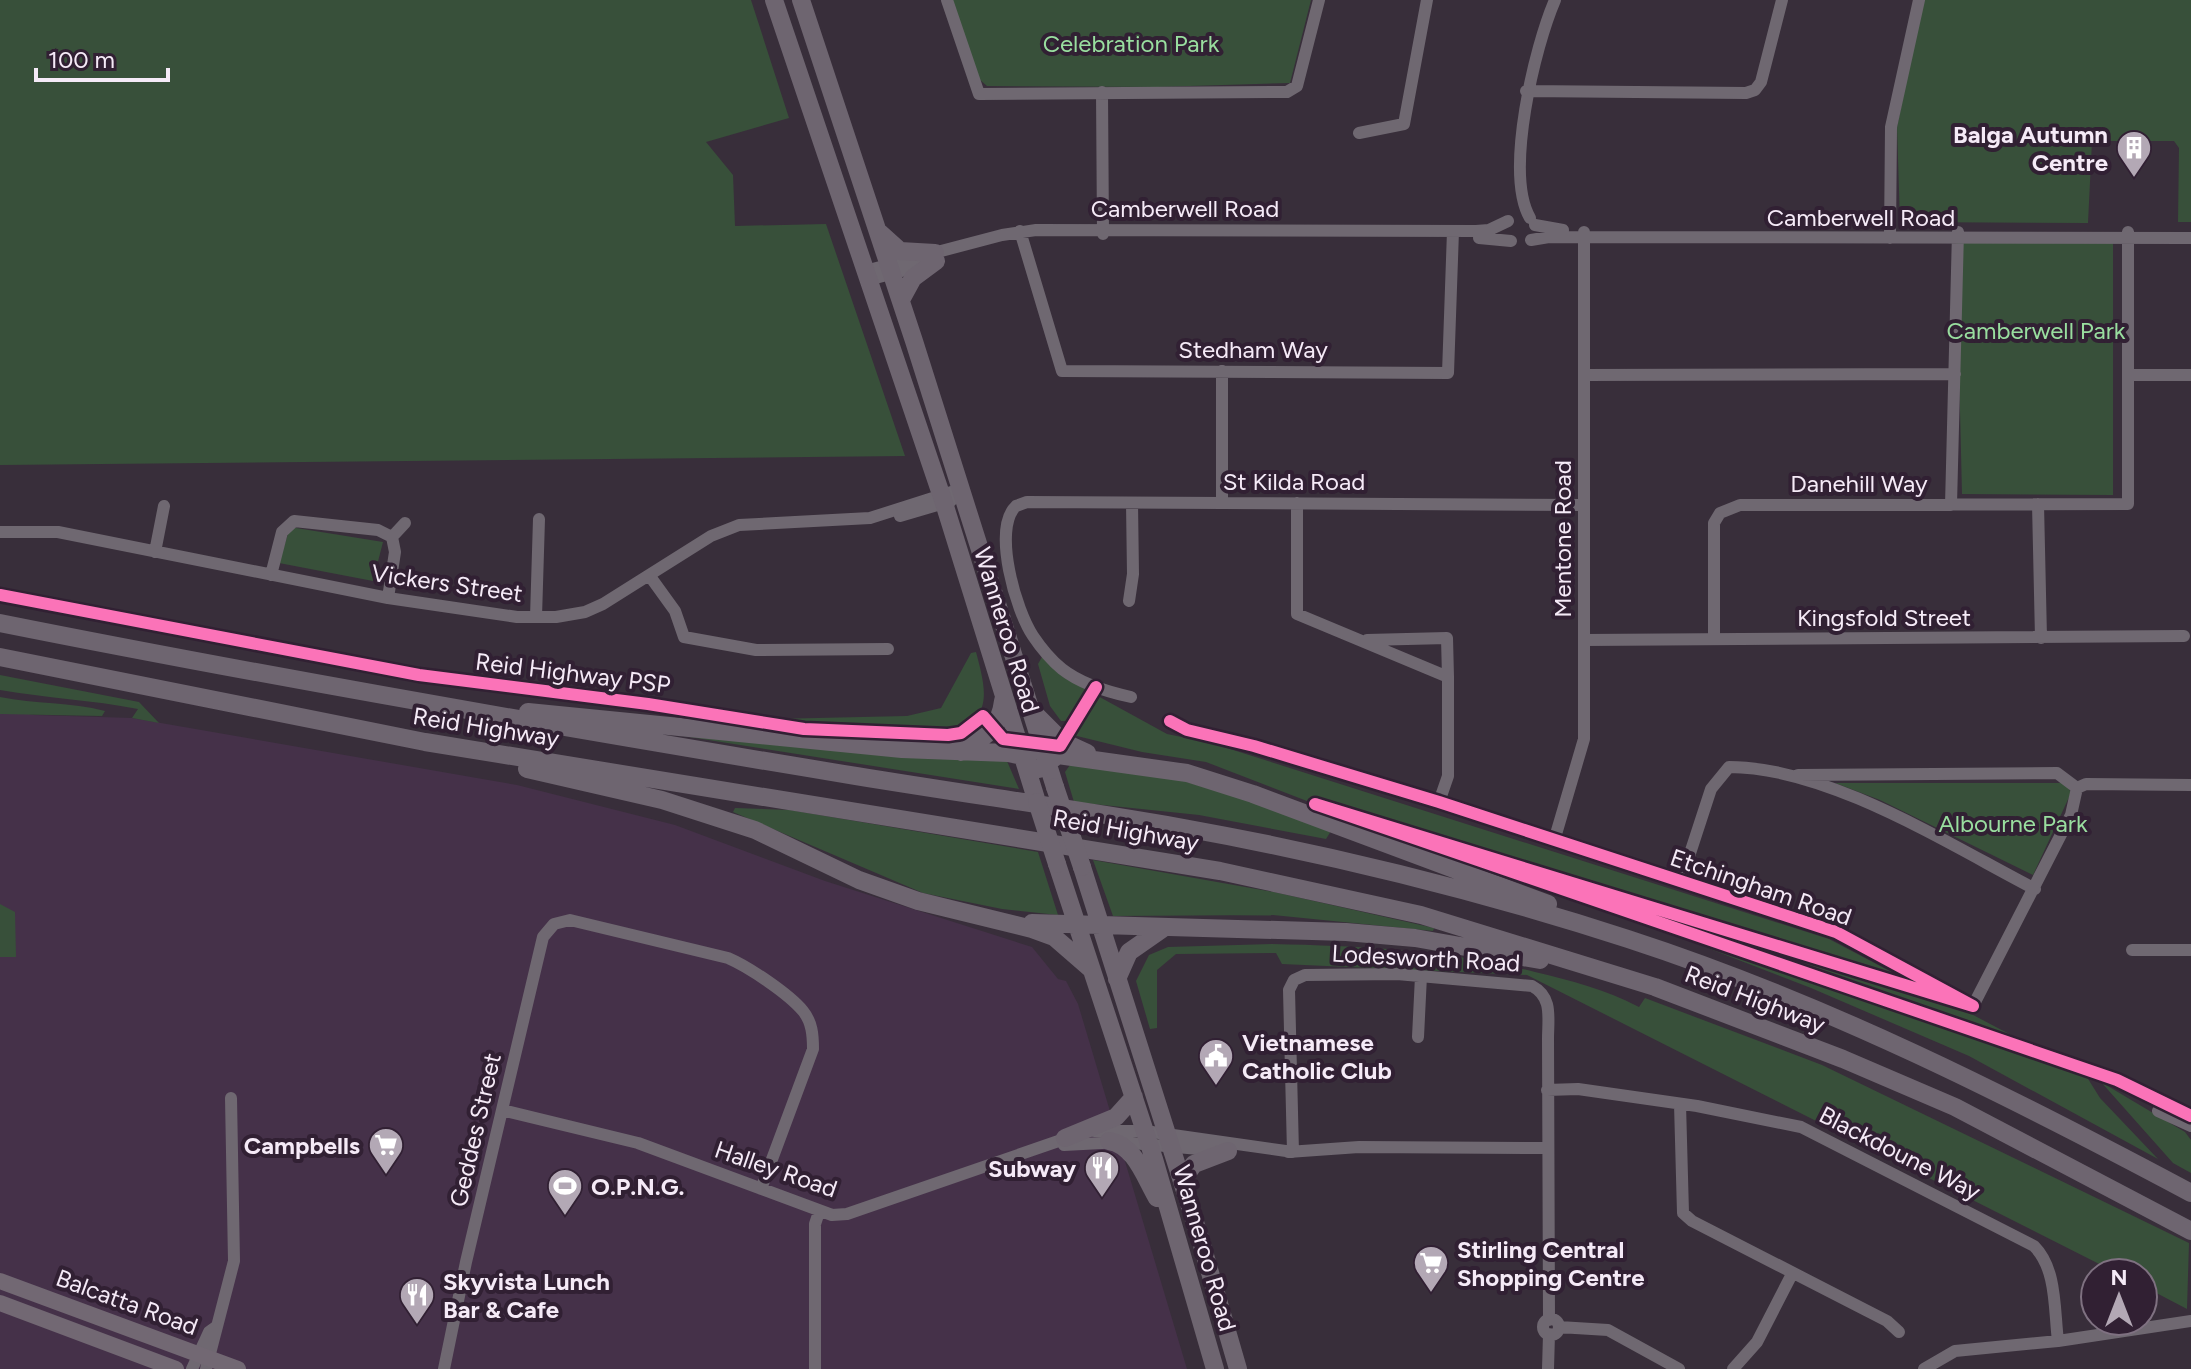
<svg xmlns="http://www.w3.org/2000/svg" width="2191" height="1369" viewBox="0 0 2191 1369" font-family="Figtree,sans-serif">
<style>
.built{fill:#453149}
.green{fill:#38503a}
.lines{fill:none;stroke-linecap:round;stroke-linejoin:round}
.minor{stroke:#6f6871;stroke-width:12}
.major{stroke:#726873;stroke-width:16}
.highway{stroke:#6e6570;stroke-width:18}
.highway-bridge{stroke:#6e6570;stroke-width:18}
.cycleway-casing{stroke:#312033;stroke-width:17}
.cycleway{stroke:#fb73b8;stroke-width:12}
.labels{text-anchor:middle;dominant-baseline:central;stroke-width:8;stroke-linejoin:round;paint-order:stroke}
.park-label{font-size:24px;fill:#99de9f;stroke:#312033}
.poi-label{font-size:24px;font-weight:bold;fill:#f5eaf7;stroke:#312033;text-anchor:start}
.street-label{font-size:24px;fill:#f5eaf7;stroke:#312033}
</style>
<rect width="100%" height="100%" fill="#382e3a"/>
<path class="built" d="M0,708L34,715L132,718L517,785L675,825L825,881L1032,947L1058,979L1066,981L1078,1004L1187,1369H0Z"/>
<path class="green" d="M0,0H751L789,118L706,142L733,175L735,226L826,224L905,456L0,465Z
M952,0H1311L1290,83L1158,87L987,86L978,78Z
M1923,0H2191V222H2178L2179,148L2174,141H2092L2088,223L1900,222L1897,127Z
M1956,242L2113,243V495L1962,494Z
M290,527L383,542L373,581L279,563Z
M976,652C985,686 996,723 948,729L807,726L772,719L907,716L941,708L971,653Z
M1042,657L1063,677L1089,691L1072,721H1061L1050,706L1038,664Z
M0,675L139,702L159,723L132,718L138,709C92,700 46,698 0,690Z
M1096,695L1167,734L1211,743L1829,939L2085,1074L2100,1098L2158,1159L1969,1056L1811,988L1630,918L1452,857L1206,762L1142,752L1073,735Z
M0,697C35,704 71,702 105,711L102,716L0,714Z
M683,736L1007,761L1019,789Z
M1070,765L1148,771L1237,796L1331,831L1326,839L1199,815L1074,802L1065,772Z
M1835,783H2066L2071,793L2033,875L1880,800Z
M735,808L790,810L1038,852L1058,915L1002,909L923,893L733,812Z
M1093,860L1274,892L1434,928L1433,931L1273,915L1113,916Z
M0,904L15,912L16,957H0Z
M1272,944C1363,946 1446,950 1535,972C1572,981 1605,989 1639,1007L1645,998L1822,1065L2189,1243L2187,1309L2143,1286V1273H2117L1527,975L1282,964L1276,953L1176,954L1157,970V1028L1150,1029L1136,981L1149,955L1168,947Z
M2101,1082L2185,1132L2191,1140V1173L2173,1163Z"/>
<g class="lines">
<path class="minor" d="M947,0L979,94L1287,92L1297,86L1319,0
M1526,91L1746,93L1755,90L1761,82L1782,0
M1102,92L1103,234
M1359,133L1404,124L1427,0
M1530,218C1504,173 1535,46 1555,0
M1535,225L1563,230
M1020,231L1062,371L1448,373L1453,231
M1479,238L1511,241
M1890,238L1891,127L1919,0
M1531,240L1549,237L2191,238
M865,271L1002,235L1036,230L1476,231L1489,230L1508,221
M868,280L924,265
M1222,371V502
M1584,375L1955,374
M2128,375H2191
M1297,503V614L1448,677V776L1439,802
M2038,504L2041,638
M1951,505L1958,232
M900,516L951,501
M0,532H58L388,598L517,617H556L585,612L603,604L711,536L739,525L870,518L961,489
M392,537L405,523
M155,552L164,506
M271,575L282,532L294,521L378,530L392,537L395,552L388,598
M649,575L675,611L684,637L756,650L888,649
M1129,601L1133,574L1132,503
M536,617L539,519
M1714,639V523L1720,513L1740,505L2128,504V232
M1367,640L1447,638L1448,677
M1584,640L2184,636
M1131,697C1108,692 1081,684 1062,669C1051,660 1041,648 1033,636C1016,611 992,529 1016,506L1027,502L1584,505
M1170,721L1187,730L1254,746L1439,802L1836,932L1973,1006L1315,804L2117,1080L2191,1116
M1798,775L2057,773L2077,788
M1554,841L1584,739V232
M1681,881L1711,789L1729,767C1828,767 1948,844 2035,889
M2132,950H2191
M1973,1006L2071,815L2077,788L2086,784L2191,785
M1418,1037L1421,976
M1547,1090L1578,1089L1697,1106L1801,1127L2034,1246C2057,1269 2054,1309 2058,1341
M1680,1104L1683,1213L1692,1221L1887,1321L1899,1332
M502,1110L638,1143L832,1215L847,1214L1073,1136
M2158,1111L2191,1126
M1094,1131H1145L1293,1152
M1064,1145L1121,1142L1221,1151
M1288,1152L1359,1147L1546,1148
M1293,1152L1289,990L1294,980L1305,975L1397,974L1532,986C1553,997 1548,1018 1548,1039L1549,1320
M1543 1327a8 8 0 1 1 16 0a8 8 0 1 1-16 0Z
M1559,1327L1608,1330L1679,1369
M192,1369L209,1332L216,1327
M206,1369L234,1261L231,1098
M444,1369L466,1262L543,937L554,924L570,920L728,958C749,967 789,994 803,1011C812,1022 813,1035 813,1049L761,1189
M815,1369V1224L819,1212
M1548,1369L1549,1334
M1733,1369L1757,1342L1792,1274
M1924,1369L1955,1351L2058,1341L2191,1321"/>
<path class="major" d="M0,1281L238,1369
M0,1303L176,1369"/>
<path class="highway" d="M774,0L944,503L1037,802
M801,0L914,341L1055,787
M880,233L900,251L935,253
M901,300L913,278L936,261
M0,623C285,680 570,729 856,776C966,794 1075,809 1184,828C1334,855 1483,892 1628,939C1825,1003 2009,1096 2191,1193
M0,657L425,742L1220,871L1421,915L1655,987L1843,1059L1955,1107L2191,1231
M1032,711L1063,742L1087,753
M528,712L902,749L1008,753L1028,757
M961,752C983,738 1000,729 1003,701
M527,769L662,800L755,830L859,880L918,901L1032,929L1054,937L1092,970
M1039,769L1058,755L1187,773L1253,794L1548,904
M1057,864L1154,1159L1215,1369
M1082,867L1200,1238L1238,1369
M1032,923L1346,932L1415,938L1540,960
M1117,979L1129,952L1162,929
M1065,1138L1116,1117L1134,1097
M1109,1141C1135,1145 1145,1178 1157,1198
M1182,1180L1194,1164L1228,1151"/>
<path class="highway-bridge" d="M1055,787L1082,867
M1037,802L1057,864"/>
<defs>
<path id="cycleway" d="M0,595L419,675L648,704L804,729L948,735L961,733L983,716L1003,739L1060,746L1096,687
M1170,721L1187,730L1254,746L1439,802L1836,932L1973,1006L1315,804L2117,1080L2191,1116"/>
</defs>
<use href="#cycleway" class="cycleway-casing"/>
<use href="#cycleway" class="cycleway"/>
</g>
<defs>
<symbol id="building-pin" viewBox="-11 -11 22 30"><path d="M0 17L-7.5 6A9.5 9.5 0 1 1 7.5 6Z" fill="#b3a8b5" stroke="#312033"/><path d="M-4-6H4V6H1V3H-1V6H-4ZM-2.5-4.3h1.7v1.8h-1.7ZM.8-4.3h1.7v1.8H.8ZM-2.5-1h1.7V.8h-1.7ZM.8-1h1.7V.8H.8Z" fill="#fff"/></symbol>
<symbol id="civic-pin" viewBox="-11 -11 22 30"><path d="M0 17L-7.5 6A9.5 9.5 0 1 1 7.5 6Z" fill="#b3a8b5" stroke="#312033"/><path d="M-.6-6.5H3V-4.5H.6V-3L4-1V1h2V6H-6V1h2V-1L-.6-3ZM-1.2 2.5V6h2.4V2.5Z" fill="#fff"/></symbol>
<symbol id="supermarket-pin" viewBox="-11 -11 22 30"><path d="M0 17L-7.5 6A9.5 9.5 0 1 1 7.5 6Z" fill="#b3a8b5" stroke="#312033"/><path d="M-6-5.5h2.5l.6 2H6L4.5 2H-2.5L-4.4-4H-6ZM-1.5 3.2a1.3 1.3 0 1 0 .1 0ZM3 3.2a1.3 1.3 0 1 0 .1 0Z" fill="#fff"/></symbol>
<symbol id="restaurant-pin" viewBox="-11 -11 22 30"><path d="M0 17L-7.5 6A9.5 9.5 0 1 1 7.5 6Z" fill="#b3a8b5" stroke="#312033"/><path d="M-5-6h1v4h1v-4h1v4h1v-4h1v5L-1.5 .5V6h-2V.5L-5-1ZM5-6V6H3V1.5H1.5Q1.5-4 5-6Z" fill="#fff"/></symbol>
<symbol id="stadium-pin" viewBox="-11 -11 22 30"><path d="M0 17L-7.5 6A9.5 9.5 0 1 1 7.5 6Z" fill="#b3a8b5" stroke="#312033"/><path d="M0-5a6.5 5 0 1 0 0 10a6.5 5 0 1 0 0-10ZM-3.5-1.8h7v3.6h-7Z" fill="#fff"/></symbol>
</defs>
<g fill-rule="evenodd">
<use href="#building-pin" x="2114" y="128" width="40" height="54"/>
<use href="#civic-pin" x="1196" y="1036" width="40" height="54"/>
<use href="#supermarket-pin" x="366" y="1125" width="40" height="54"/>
<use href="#restaurant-pin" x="1082" y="1148" width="40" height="54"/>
<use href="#stadium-pin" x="545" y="1166" width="40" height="54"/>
<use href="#supermarket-pin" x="1411" y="1243" width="40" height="54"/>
<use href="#restaurant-pin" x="397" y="1275" width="40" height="54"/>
</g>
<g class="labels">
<g class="park-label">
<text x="1131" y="43">Celebration Park</text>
<text x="2036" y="330">Camberwell Park</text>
<text x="2013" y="823">Albourne Park</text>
</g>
<g class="poi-label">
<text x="2108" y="134" text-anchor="end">Balga Autumn<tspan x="2108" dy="28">Centre</tspan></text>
<text x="1242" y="1042">Vietnamese<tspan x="1242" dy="28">Catholic Club</tspan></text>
<text x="360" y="1145" text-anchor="end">Campbells</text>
<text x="1076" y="1168" text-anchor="end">Subway</text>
<text x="591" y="1186">O.P.N.G.</text>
<text x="1457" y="1249">Stirling Central<tspan x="1457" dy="28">Shopping Centre</tspan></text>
<text x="443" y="1281">Skyvista Lunch<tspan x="443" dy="28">Bar &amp; Cafe</tspan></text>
</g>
<g class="street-label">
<text x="1185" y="208">Camberwell Road</text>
<text x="1861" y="217">Camberwell Road</text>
<text x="1253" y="349">Stedham Way</text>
<text x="1294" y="481">St Kilda Road</text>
<text x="1859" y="483">Danehill Way</text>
<text transform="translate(1562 539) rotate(-90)">Mentone Road</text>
<text transform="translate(447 583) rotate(8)">Vickers Street</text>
<text x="1884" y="617">Kingsfold Street</text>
<text transform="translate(1007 630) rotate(73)">Wanneroo Road</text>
<text transform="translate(573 673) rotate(7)">Reid Highway PSP</text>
<text transform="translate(486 727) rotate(9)">Reid Highway</text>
<text transform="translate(1126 830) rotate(10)">Reid Highway</text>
<text transform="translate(1761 887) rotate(19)">Etchingham Road</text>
<text transform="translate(1426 958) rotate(3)">Lodesworth Road</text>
<text transform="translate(1755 999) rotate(21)">Reid Highway</text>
<text transform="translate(475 1130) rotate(-77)">Geddes Street</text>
<text transform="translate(1900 1153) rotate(27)">Blackdoune Way</text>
<text transform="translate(776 1169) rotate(19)">Halley Road</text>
<text transform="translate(1205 1248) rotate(74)">Wanneroo Road</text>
<text transform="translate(127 1302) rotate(20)">Balcatta Road</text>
</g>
</g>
<g transform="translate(2119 1297)"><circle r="38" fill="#312033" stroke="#7f7181" stroke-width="2"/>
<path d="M0-6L14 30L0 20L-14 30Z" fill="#b3a8b5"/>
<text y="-12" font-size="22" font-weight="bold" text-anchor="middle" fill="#f5eaf7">N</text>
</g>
<path d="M36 68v12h132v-12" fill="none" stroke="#f5eaf7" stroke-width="4"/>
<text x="48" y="68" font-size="24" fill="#f5eaf7" stroke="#312033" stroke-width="6" paint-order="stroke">100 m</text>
</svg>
